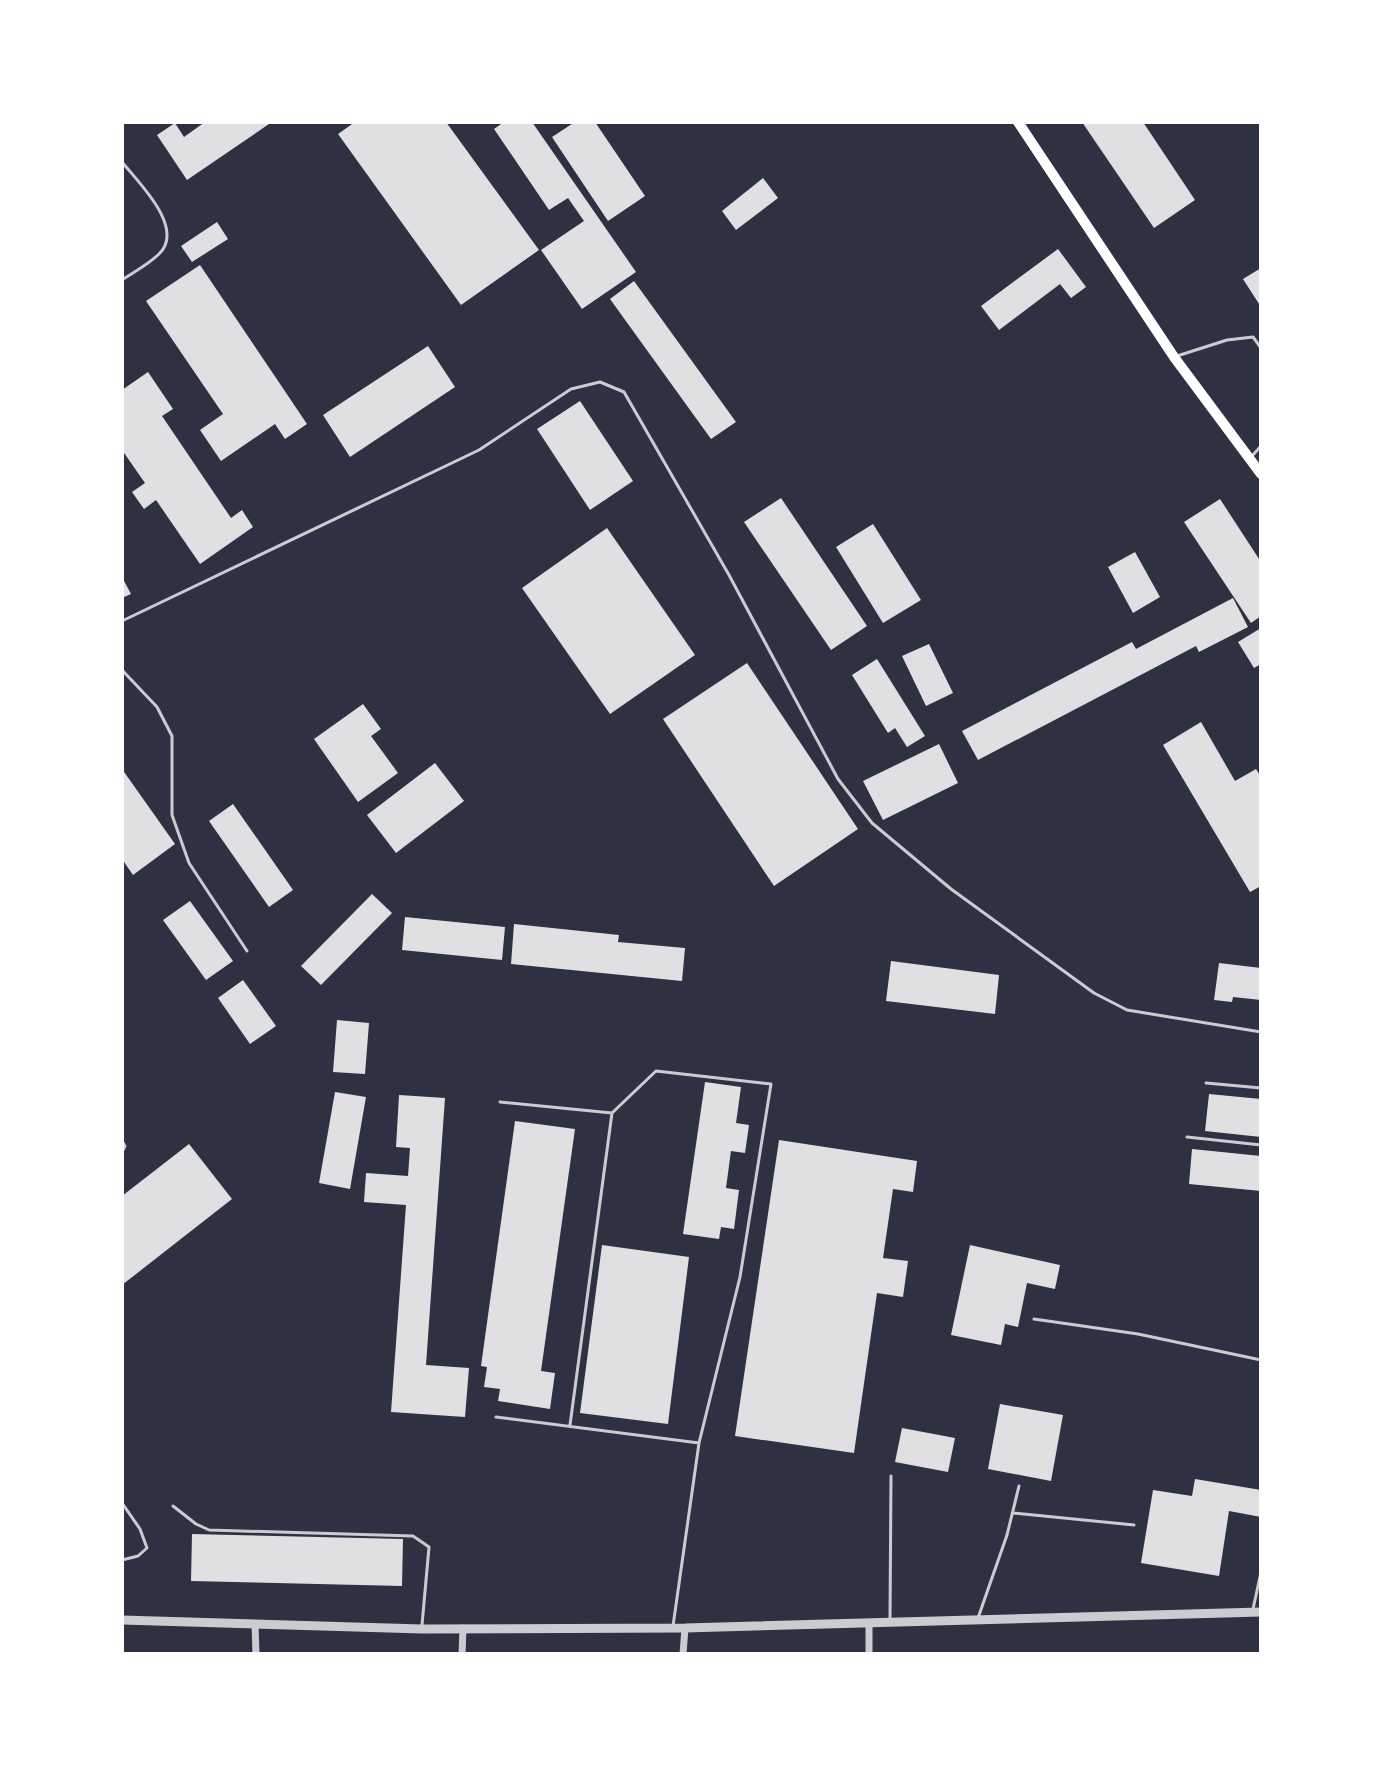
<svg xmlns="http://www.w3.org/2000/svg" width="1383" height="1776" viewBox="0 0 1383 1776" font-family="'PT Sans Narrow',sans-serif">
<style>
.building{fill:#e0e0e3}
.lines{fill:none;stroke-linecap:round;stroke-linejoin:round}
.service{stroke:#caccd0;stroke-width:3}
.minor{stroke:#caccd0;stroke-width:7}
.tertiary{stroke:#caccd0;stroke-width:9}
.secondary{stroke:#fff;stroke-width:10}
</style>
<rect width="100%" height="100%" fill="#2d3142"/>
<path class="building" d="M205,122H268L269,124L187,180L157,135L175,123L184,137Z
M355,122H446L539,250L461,305L338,134Z
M504,122H532L636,272L582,309L541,250L584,221L568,198L549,210L494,129Z
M575,122H595L645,196L608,221L552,137Z
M1082,122H1143L1195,200L1154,228Z
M763,178L778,198L736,230L722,211Z
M217,222L228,239L192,262L181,246Z
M1058,249L1086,287L1071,298L1060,284L999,330L981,306Z
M200,265L307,424L285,439L275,424L221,461L200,430L223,414L146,301Z
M1261,268V307L1243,279Z
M634,281L736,422L711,439L610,299Z
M428,346L455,387L350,457L323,415Z
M148,372L173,409L162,416L231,518L242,510L253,527L200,564L156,500L144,509L132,492L145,483L122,450V390Z
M580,401L633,481L590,510L537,429Z
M781,498L867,626L831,650L744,522Z
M1220,499L1261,562V616L1251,623L1184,522Z
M873,524L921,600L883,623L836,547Z
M607,528L695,655L610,714L522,588Z
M1135,552L1160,597L1133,613L1108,567Z
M122,577L131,594L122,598Z
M1233,598L1248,627L1199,652L1196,646L978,760L962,731L1132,642L1136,649Z
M1261,628V664L1254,668L1238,642Z
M929,644L953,693L926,706L902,656Z
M877,659L925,736L907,747L895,728L888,733L852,675Z
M747,663L858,829L774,886L663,719Z
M363,704L381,729L371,736L398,773L358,802L314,739Z
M1201,722L1235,781L1256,769L1261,777V886L1250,892L1163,745Z
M939,744L958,783L883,820L863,781Z
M435,763L464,801L396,853L367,815Z
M122,769L175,844L133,875L122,859Z
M233,804L293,890L269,907L209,821Z
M372,894L392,913L321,985L301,966Z
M190,901L233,961L206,980L163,920Z
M405,917L505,927L502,960L402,950Z
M514,924L619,935L618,942L685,948L682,981L511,964Z
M891,961L999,975L995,1014L886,1001Z
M1219,963L1261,968V1000L1233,997L1232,1002L1214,1000Z
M243,980L276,1026L250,1044L218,998Z
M337,1020L369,1023L365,1074L333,1072Z
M705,1082L741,1087L736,1123L749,1125L745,1153L731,1151L726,1188L739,1190L734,1229L721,1227L719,1239L683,1234Z
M335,1092L366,1097L350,1189L319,1183Z
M1209,1094L1261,1099V1137L1205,1131Z
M399,1095L445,1098L426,1365L469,1368L465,1417L391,1412L406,1205L364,1202L366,1173L408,1176L410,1148L396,1147Z
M515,1121L575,1129L541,1371L555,1373L550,1409L498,1401L500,1389L484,1387L487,1367L481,1366Z
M779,1140L917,1161L913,1192L893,1189L883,1258L908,1261L903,1297L877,1293L854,1453L735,1436Z
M189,1144L232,1199L122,1285V1196Z
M1192,1149L1261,1156V1191L1189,1184Z
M602,1245L689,1257L668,1424L580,1413Z
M970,1245L1060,1265L1055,1289L1027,1283L1018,1327L1005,1324L1001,1345L951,1335Z
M1000,1404L1063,1415L1051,1481L988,1469Z
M902,1428L955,1438L948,1472L895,1462Z
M1195,1479L1261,1490V1517L1229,1511L1219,1576L1141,1563L1153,1490L1192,1496Z
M192,1534L403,1539L402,1586L191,1581Z"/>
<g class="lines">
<path class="service" d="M122,162C138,182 186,228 159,254C149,264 134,272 122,280
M1177,356L1227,340L1253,337L1261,348
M1252,456L1261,446
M122,621L479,450L571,389L600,382L624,392L729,575L838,779L872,823L951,889L1094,993L1127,1010L1261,1032
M122,670L157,707L172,736V815L189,863L247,951
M1206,1083L1261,1088
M500,1102L612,1113L656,1071L771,1084L740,1277L699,1443L673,1626
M1187,1137L1261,1145
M122,1141L125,1146L122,1152
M1034,1319L1138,1334L1261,1360
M496,1417L699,1443
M570,1425L612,1113
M122,1503L140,1529L147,1548L138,1556L122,1560
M173,1506L196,1524L209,1530L413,1536L429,1547L422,1625
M1013,1513L1134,1525
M1253,1609L1261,1572
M978,1618L1007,1535L1019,1486
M890,1620L891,1476"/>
<path class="minor" d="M255,1624L256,1654
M462,1654L463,1628
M683,1654L685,1628
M869,1654V1625"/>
<path class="tertiary" d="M122,1620L422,1629L685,1628L1261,1612"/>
<path class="secondary" d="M1018,122L1174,357L1261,474"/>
</g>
<rect width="1383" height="1776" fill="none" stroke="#ffffff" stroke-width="248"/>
</svg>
